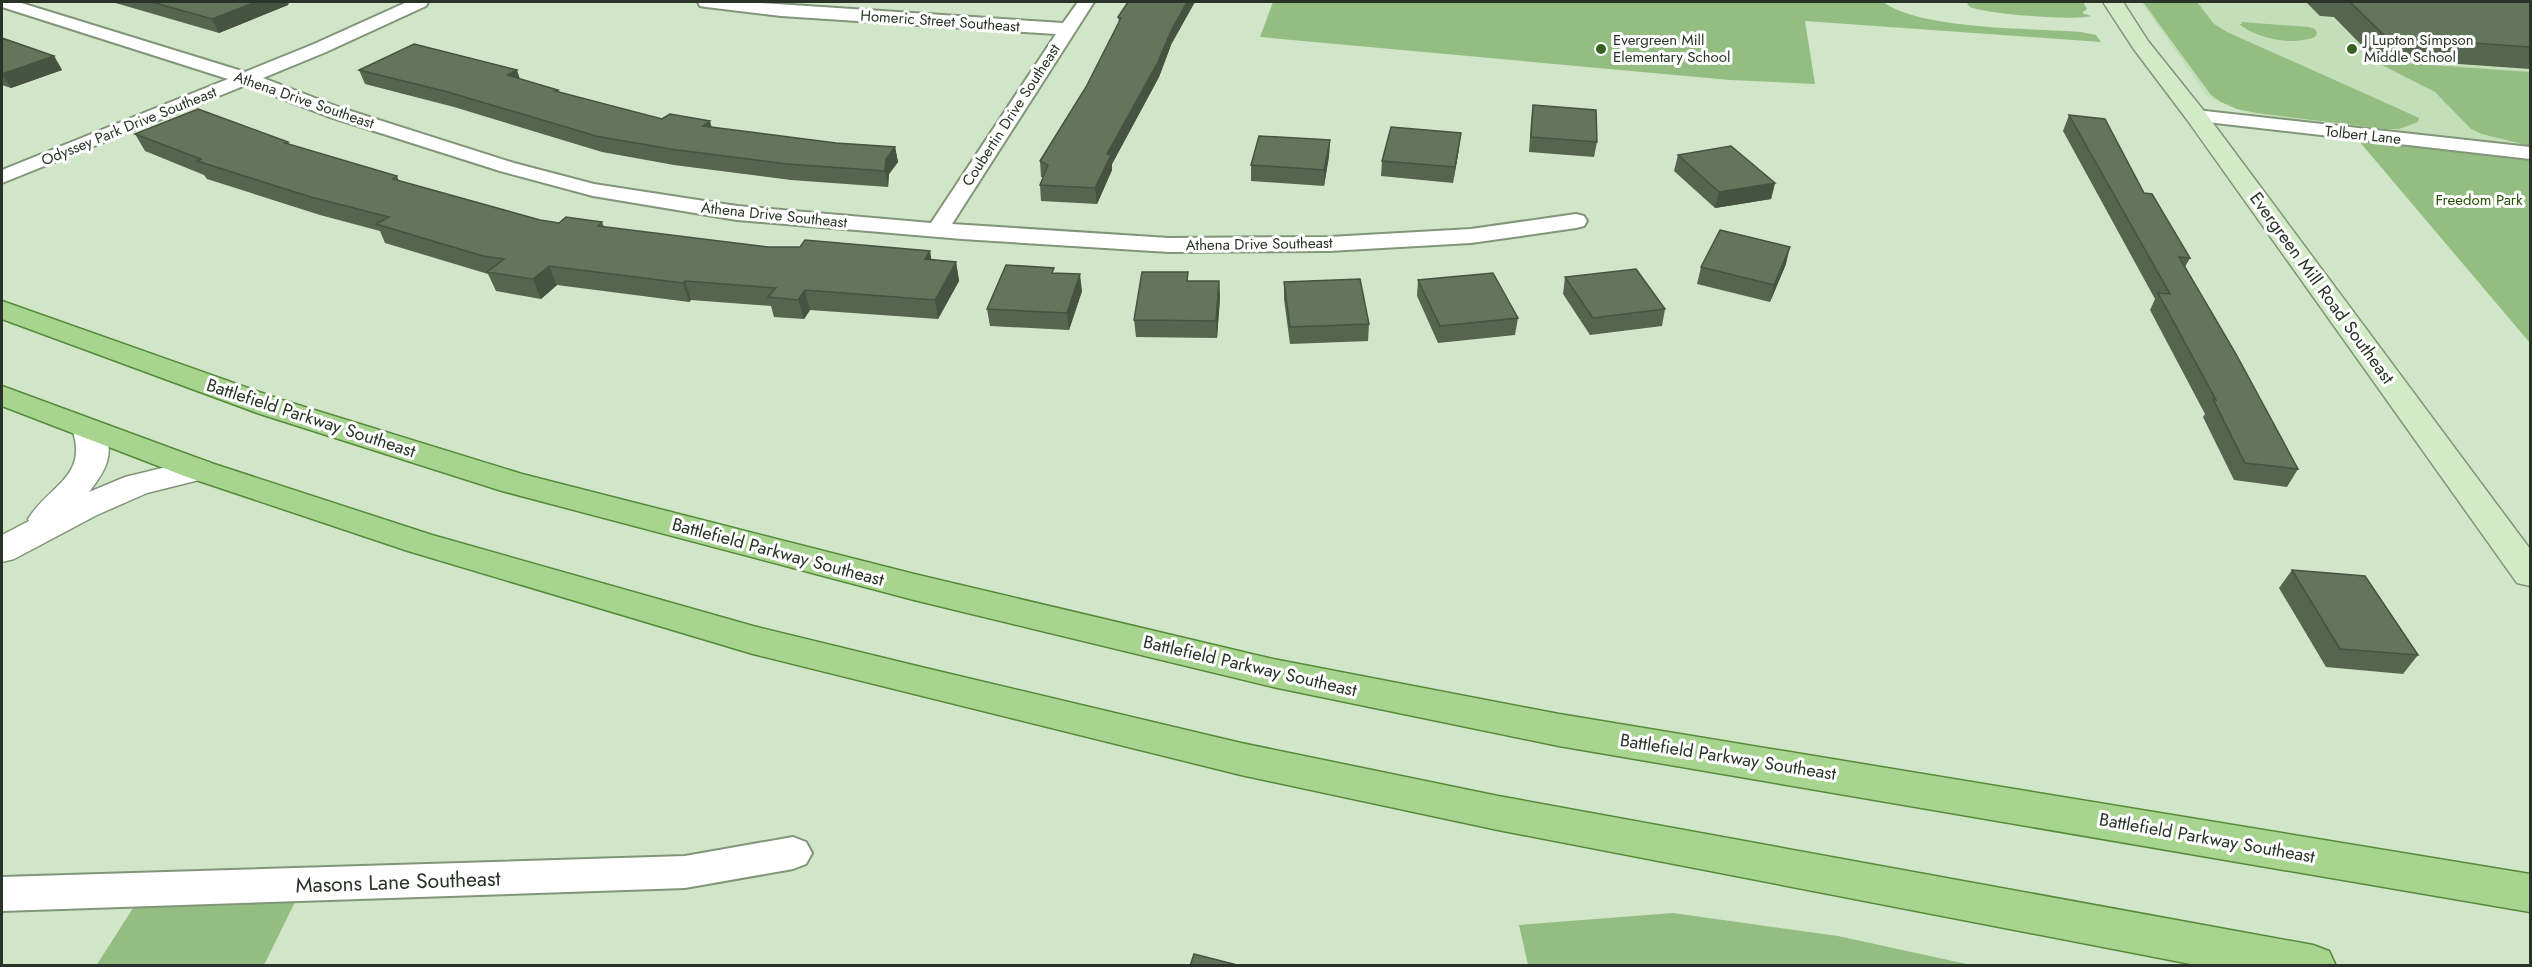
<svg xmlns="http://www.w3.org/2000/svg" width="2532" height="967" viewBox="0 0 2532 967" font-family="Jost,sans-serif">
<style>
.built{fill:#c4deb9}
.green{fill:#93bd81}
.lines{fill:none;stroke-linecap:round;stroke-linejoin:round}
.minor-casing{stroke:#819579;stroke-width:4}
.tertiary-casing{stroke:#819579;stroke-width:3}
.secondary-casing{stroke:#819579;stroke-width:3}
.primary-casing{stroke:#568a3a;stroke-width:3}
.minor{fill:#fff;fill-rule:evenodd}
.tertiary{fill:#fff;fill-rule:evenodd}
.secondary{fill:#d3eac7;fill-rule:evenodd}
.primary{fill:#a7d58f;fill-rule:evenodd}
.wall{fill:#55654e}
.shaded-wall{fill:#455340}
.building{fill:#63765b;stroke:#455340;stroke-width:1.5}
.poi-dot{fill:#376220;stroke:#fff;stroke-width:2}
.labels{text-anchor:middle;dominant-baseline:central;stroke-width:6;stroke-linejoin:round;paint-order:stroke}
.far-street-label{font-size:15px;fill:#2a3327;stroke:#fff}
.far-poi-label{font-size:15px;fill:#2a3327;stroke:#fff;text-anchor:start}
.far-park-label{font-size:15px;fill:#255306;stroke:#fff}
.street-label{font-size:18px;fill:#2a3327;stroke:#fff}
.near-street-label{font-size:21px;fill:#2a3327;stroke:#fff}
</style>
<rect width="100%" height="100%" fill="#d1e6c8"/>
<path class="built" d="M2141,2H2530V145L2262,117L2237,109L2208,97Z"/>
<path class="green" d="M1273,2H1883C1921,30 2031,28 2081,32L2096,35L2101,42L1805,21L1815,84L1730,80L1260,37Z
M1966,2H2083L2087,9L2082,13L2091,16C2075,21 1986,14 1970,7Z
M2143,2H2197L2214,24L2227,32L2415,116L2419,118L2418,122L2399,129H2385L2257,113L2237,109L2221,102L2211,95Z
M2241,22L2309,27L2315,29L2317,33L2315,37C2292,46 2258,39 2239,24H2242Z
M2374,61L2530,72V146L2482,134L2471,129L2435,92Z
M2353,134L2530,153V343Z
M296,900L264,965L96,966L135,905Z
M1673,913L1838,936L1971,965H1528L1519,925Z"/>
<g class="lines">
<defs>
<path id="minor" d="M2,2H18L245,72L314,44L407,2H428L426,6L326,52L263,78L341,108L514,163L594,184L737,206L931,223L1056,34L781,16L706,7L700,6L698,2H745L1063,23L1078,2H1094L952,224L1169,238L1329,237L1471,229L1576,214L1584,216L1587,221L1584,226L1576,228L1471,243L1329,251L1169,252L962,239L737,220L593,196L500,171L327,116L246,85L2,183V170L228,79L2,7Z
M2196,110L2530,147V159L2189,120L2186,116L2189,112Z
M793,837L806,842L812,853L806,864L793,869L685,888L2,911V877L685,856Z"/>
<path id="tertiary" d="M88,419L99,422C117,450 108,468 89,492L125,477L199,459L211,463L215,470L211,477L147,493L97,515L14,559L2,562V535L29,521L28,519C49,485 89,477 72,429L77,422Z"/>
<path id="secondary" d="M2103,2H2123L2148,41L2204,111L2530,549V586L2517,583L2188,121L2133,48Z"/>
<path id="primary" d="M2,301L282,400L522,474L914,574L1273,659L1559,714L2530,874V912L1559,746L1273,687L914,600L502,491L260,414L2,319Z
M2,386L211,463L432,535L753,626L921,667L1241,743L1498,796L2313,945L2329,951L2336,966H2201L1498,830L1241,775L753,654L408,551L187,477L2,406Z"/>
</defs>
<use href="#minor" class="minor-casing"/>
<use href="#tertiary" class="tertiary-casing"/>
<use href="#secondary" class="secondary-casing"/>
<use href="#primary" class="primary-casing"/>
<use href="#minor" class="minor"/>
<use href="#tertiary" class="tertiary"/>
<use href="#secondary" class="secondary"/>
<use href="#primary" class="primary"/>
</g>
<path class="wall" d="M112,2H289L288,5L219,33Z
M1128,2L1171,45L1159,77L1112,164V170L1097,204L1041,201L1040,185L1043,177H1041L1040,161L1086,87L1119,22L1118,17Z
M2306,2H2530V69L2374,58L2334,17L2320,16Z
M2,38L54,56L62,70L11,88L2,85Z
M359,70L520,79L558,90L560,93L662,119L711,127L836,143L895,147L898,162L889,174L888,187L791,180L674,165L602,152L454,107L365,84Z
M1533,105L1597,142L1594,157L1529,152L1531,121Z
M2069,115L2144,193L2190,258L2185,267L2298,469L2287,487L2234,480L2203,417L2205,414L2150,310L2155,299L2063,131Z
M135,134L288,142L289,145L397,176L399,181L540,220L559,223L602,222L604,227L768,247L930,251L931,260L956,262L959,281L938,319L810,310L804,319L774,317L771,306L691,300L689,302L557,285L541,299L496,291L488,274L385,243L380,231L320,215L207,179L204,175L145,151Z
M1330,140L1329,156L1324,186L1251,181V165Z
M1459,149L1453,183L1381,176L1382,161Z
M1678,155L1775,183L1771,199L1715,208L1674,171Z
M1786,264L1770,302L1697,284L1701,267Z
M1055,273L1082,291L1069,330L990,326L987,309Z
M1565,277L1665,309L1662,326L1590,335L1563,294Z
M1418,280L1518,318L1515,335L1438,343L1417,296Z
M1189,281H1219L1220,298L1217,338L1136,337L1134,320Z
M1284,282L1369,324L1368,341L1290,344L1284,299Z
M2292,570L2418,655L2403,674L2326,667L2279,588Z"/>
<path class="shaded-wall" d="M256,2H289L288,5L219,33L212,19Z
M1187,2H1195L1171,45L1159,77L1112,164V170L1097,204L1095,188L1107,154L1171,31Z
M54,56L62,70L11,88L2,74Z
M517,70L522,85L507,75Z
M710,121L714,136L703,126Z
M1461,133L1459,149L1453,183L1455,167Z
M1330,140L1329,156L1324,186V170Z
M895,147L898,162L889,174L888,187L885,171L886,159Z
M1775,183L1771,199L1715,208L1719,192Z
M1790,247L1786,264L1770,302L1774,285Z
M930,251L933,269L925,259Z
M956,262L959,281L938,319L935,300Z
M549,266L557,285L541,299L533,279Z
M1080,274L1082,291L1069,330L1067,313Z
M685,281L691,300L689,302L683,283Z
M1219,281L1220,298L1217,338L1216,321Z
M805,290L810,310L804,319L798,300Z"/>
<path class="building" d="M152,2H256L212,19Z
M1128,2H1187L1171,31L1158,62L1107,154L1111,155L1095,188L1040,185L1048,165L1040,161L1086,87L1121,18L1118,17Z
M2350,2H2530V47L2386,37Z
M2,38L54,56L2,74Z
M414,44L517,70L507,75L558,90L555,91L662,119L670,114L710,121L703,126L836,143L895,147L886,159L885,171L787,164L670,149L596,136L448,92L359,70Z
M1533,105L1596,110L1597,142L1531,137Z
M198,109L288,142L285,143L397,176L393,179L540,220L559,223L566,217L602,222L598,226L768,247H800L805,240L930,251L925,259L956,262L935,300L805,290L798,300L768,297L776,288L685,281L683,283L549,266L533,279L487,272L504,259L483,256L376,224L389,217L311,197L197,161L201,159L135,134Z
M2069,115L2105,119L2144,193L2152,194L2190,258L2179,257L2236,354L2298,469L2245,463L2213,399L2216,400L2158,293L2170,294Z
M1391,127L1461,133L1455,167L1382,161Z
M1259,136L1330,140L1324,170L1251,165Z
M1731,146L1775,183L1719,192L1678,155Z
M1720,230L1790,247L1774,285L1701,267Z
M1006,265L1054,268L1052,273L1080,274L1067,313L987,309Z
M1636,269L1665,309L1593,318L1565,277Z
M1142,272H1188L1187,281H1219L1216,321L1134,320Z
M1493,273L1518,318L1440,326L1418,280Z
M1360,279L1369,324L1290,327L1284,282Z
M2292,570L2365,576L2418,655L2340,649Z
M1194,954L1241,966H1190Z"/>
<g class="poi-dot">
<circle cx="1601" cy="49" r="6"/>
<circle cx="2352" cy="49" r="6"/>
</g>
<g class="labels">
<g class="far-street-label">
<text transform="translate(940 21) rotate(4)">Homeric Street Southeast</text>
<text transform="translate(304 100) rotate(19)">Athena Drive Southeast</text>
<text transform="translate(1011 115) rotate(-57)">Coubertin Drive Southeast</text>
<text transform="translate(129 126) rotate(-22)">Odyssey Park Drive Southeast</text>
<text transform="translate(2363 135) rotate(6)">Tolbert Lane</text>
<text transform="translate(774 215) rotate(6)">Athena Drive Southeast</text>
<text transform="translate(1259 244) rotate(-1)">Athena Drive Southeast</text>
</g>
<g class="far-poi-label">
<text x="1613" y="40">Evergreen Mill<tspan x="1613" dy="17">Elementary School</tspan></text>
<text x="2364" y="40">J Lupton Simpson<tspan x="2364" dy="17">Middle School</tspan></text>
</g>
<g class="far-park-label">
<text x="2479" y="200">Freedom Park</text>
</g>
<g class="street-label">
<text transform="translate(2322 288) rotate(54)">Evergreen Mill Road Southeast</text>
<text transform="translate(311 418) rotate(18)">Battlefield Parkway Southeast</text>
<text transform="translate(778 552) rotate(15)">Battlefield Parkway Southeast</text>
<text transform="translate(1250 666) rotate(13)">Battlefield Parkway Southeast</text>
<text transform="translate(1728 757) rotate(9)">Battlefield Parkway Southeast</text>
<text transform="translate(2207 838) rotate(10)">Battlefield Parkway Southeast</text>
</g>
<g class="near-street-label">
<text transform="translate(398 882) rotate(-2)">Masons Lane Southeast</text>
</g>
</g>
<rect width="2532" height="967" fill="none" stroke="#2a3327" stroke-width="6"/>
</svg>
